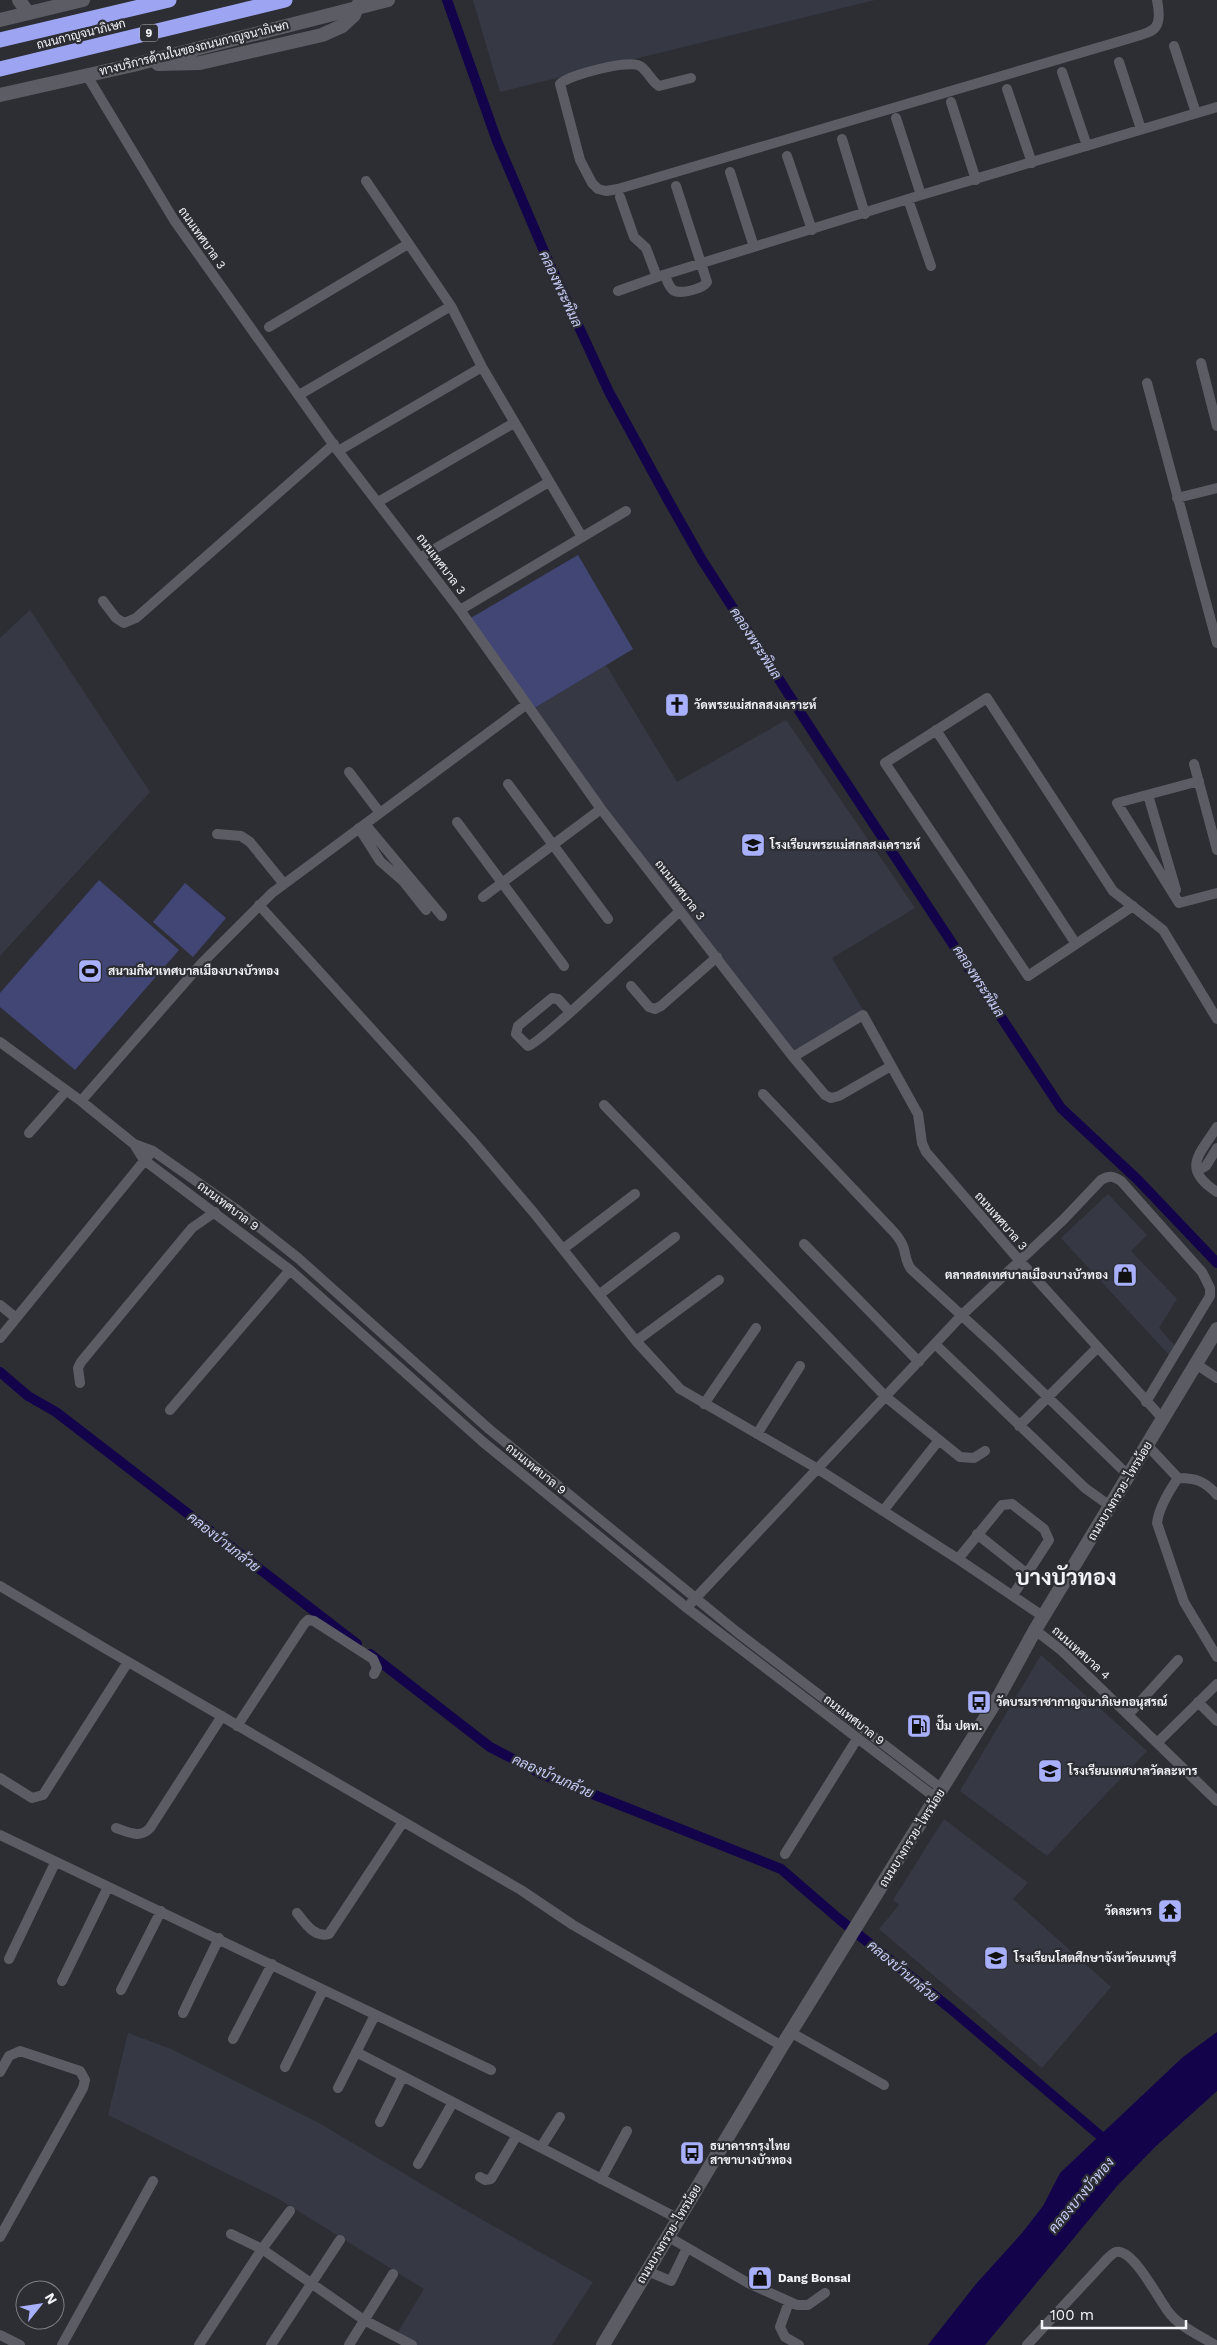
<svg xmlns="http://www.w3.org/2000/svg" width="1217" height="2345" viewBox="0 0 1217 2345" font-family="'Work Sans',Sarabun,sans-serif">
<style>
.built{fill:#363844}
.green{fill:#424675}
.water{fill:#12034a}
.lines{fill:none;stroke-linecap:round;stroke-linejoin:round}
.canal{stroke:#12034a;stroke-width:10}
.street{stroke:#5c5d64;stroke-width:10}
.secondary{stroke:#5c5d64;stroke-width:14}
.highway{stroke:#9da5f2;stroke-width:15}
.labels{text-anchor:middle;dominant-baseline:central;stroke-width:4.5;stroke-linejoin:round;paint-order:stroke}
.shield{fill:#2d2e34;stroke:#b8b8bd;stroke-width:1}
.shield-label{font-size:11px;font-weight:bold;fill:#f3f3f8}
.street-label{font-size:12px;fill:#f3f3f8;stroke:#2d2e34}
.poi-label{font-size:12px;font-weight:bold;fill:#f3f3f8;stroke:#2d2e34;text-anchor:start}
.water-label{font-size:14px;font-style:italic;fill:#c8cef9;stroke:#2d2e34}
.town-label{font-size:22px;font-weight:bold;fill:#f3f3f8;stroke:#2d2e34}
</style>
<rect width="100%" height="100%" fill="#2d2e34"/>
<path class="built" d="M473,0H875L500,92Z
M30,610L150,792L0,956V638Z
M606,665L677,782L786,720L915,908L832,958L865,1013L792,1055L531,710Z
M1108,1194L1147,1235L1131,1251L1177,1299L1159,1328L1175,1346L1169,1355L1061,1238Z
M1041,1655L1147,1751L1047,1856L960,1791Z
M944,1819L1028,1883L1013,1899L1111,1987L1042,2068L879,1929L899,1905L893,1900Z
M128,2033L171,2049L319,2123L472,2214L593,2282L552,2345H404L393,2340L424,2289L277,2198L108,2115Z"/>
<path class="green" d="M578,555L633,649L531,710L469,619Z
M99,880L179,950L75,1070L0,1007V993Z
M185,883L226,918L193,957L153,922Z"/>
<path class="water" d="M1217,2032V2091L1155,2147L1117,2186L985,2345H928L976,2284L1022,2233L1043,2206L1060,2173L1183,2057Z"/>
<g class="lines">
<path class="canal" d="M447,0L497,141L546,256L609,392L668,500L702,560L820,743L1061,1108L1138,1180L1217,1263
M0,1372L28,1396L56,1412L357,1644
M370,1654L490,1747L542,1774L781,1869L839,1919L951,2009L1110,2144"/>
<path class="street" d="M1174,46L1196,113
M1119,62L1141,129
M1062,72L1087,146
M86,74L174,220L338,451L460,610L601,809L793,1057L825,1095L831,1098L839,1096L891,1066
M691,78L659,86C651,81 648,71 640,66C630,59 568,75 560,84L580,160L592,183L598,189L606,191L618,189L1124,40C1151,31 1164,34 1157,0
M1007,89L1032,163
M951,102L976,180
M896,118L921,195
M842,139L865,214
M787,156L812,230
M730,172L754,247
M366,181L451,306L482,367L582,537
M620,197L634,237L646,248L657,277L921,195L1217,107
M908,199L931,266
M665,275C667,280 668,286 673,290C679,295 703,289 707,282L676,186
M618,291L657,277
M269,327L408,244
M1201,363L1217,426
M1147,383L1217,643
M299,395L451,306
M338,451L482,367
M1177,498L1217,488
M378,502L514,423
M421,557L549,482
M103,601L116,618L124,623L136,618L334,444
M460,610L626,511
M936,730L1076,944
M1194,764L1217,850
M349,772L380,813
M1199,781L1117,803L1179,903L1217,893
M508,784L608,919
M1148,795L1176,890
M457,822L564,966
M365,824L442,916
M359,828L380,861L403,881L426,910
M217,834L241,836L250,842L284,884
M483,897L601,809
M259,905L472,1140L534,1213L636,1341L680,1389L818,1469L958,1559L1044,1617
M1133,906L1028,976L885,763L987,698L1113,891L1163,930L1217,1019
M631,986L649,1007L655,1009L661,1006L717,957
M570,1012L558,999L552,998L518,1026L516,1034L528,1046C539,1045 661,928 680,911
M0,1042L81,1101L134,1144L144,1160L290,1270L483,1442L687,1608L936,1798
M793,1057L863,1015L918,1114L922,1143L926,1152L1019,1260L1163,1419
M763,1094L891,1229C896,1234 900,1239 903,1246C906,1254 905,1261 911,1269L995,1346L1129,1476
M81,1101L201,964L272,893L527,704
M604,1105L886,1397L960,1457L974,1458L985,1451
M1217,1127C1199,1155 1181,1169 1217,1192
M29,1133L66,1091
M134,1144L153,1151L236,1209L298,1258L489,1429L737,1632L942,1789
M1197,1171L1206,1166L1217,1148
M804,1244L919,1362
M563,1249L635,1194
M600,1294L675,1237
M0,1305L16,1318
M0,1338L149,1155
M636,1341L719,1280
M936,1345L1085,1488L1110,1506
M1196,1364L1217,1378
M80,1383L78,1368L81,1362L192,1228L215,1212
M704,1404L756,1328
M170,1410L290,1270
M1019,1426L1097,1348
M757,1434L800,1366
M1147,1445L1178,1478C1196,1478 1205,1481 1217,1495
M1178,1478C1169,1491 1159,1507 1157,1523L1184,1602L1217,1657
M883,1511L939,1440
M977,1534L1026,1573
M958,1559L1002,1505L1012,1504L1044,1529L1049,1540L1013,1595
M0,1586L106,1649L521,1890L573,1925L782,2046
M691,1603L962,1315L1063,1220L1101,1180C1109,1175 1113,1176 1121,1181L1202,1272L1210,1288V1296L1146,1402
M1035,1630L1061,1650L1217,1801
M1198,1702L1217,1721
M1129,1714L1178,1660
M237,1726L304,1624L308,1620L314,1621L373,1659L377,1668L374,1674
M1158,1742L1217,1684
M0,1778L32,1798L43,1795L128,1662
M116,1828C128,1832 140,1839 150,1828L222,1716
M0,1835L491,2070
M785,1854L857,1739
M297,1913C305,1923 314,1938 329,1934L403,1822
M9,1959L55,1863
M62,1981L108,1887
M121,1990L161,1911
M183,2013L219,1938
M790,2032L884,2085
M233,2039L272,1964
M356,2052L677,2218
M285,2067L323,1990
M0,2072L9,2056L20,2051L80,2071L85,2080L83,2088L0,2237
M338,2088L375,2015
M380,2122L403,2076
M541,2147L560,2117
M418,2164L453,2102
M480,2177L485,2180L491,2179L517,2135
M601,2179L627,2131
M231,2234L262,2249L364,2320L412,2345
M667,2236L748,2283L797,2305H808L825,2293
M647,2271L671,2281L687,2248
M789,2302L780,2327L785,2337L799,2345
M0,2335L20,2345
M62,2345L153,2181
M199,2345L262,2249L290,2211
M271,2345L340,2240
M349,2345L393,2274
M1027,2345L1107,2259C1109,2257 1113,2253 1116,2252C1134,2248 1160,2303 1171,2315C1182,2328 1201,2336 1215,2345"/>
<path class="secondary" d="M19,0L28,13
M0,20L83,0
M158,64L200,63L322,35L342,26L354,15L358,5
M0,95L133,65L388,0
M603,2345L782,2046L999,1696L1035,1630L1217,1329"/>
<path class="highway" d="M0,40L169,0
M0,69L285,0"/>
</g>
<defs>
<symbol id="church-square" viewBox="-11 -11 22 22"><rect x="-9" y="-9" width="18" height="18" rx="4" fill="#a8b0fc" stroke="#2d2e34"/><path d="M-1.2-6h2.4v3.5h3.3v2.4h-3.3V6h-2.4V-.1h-3.3v-2.4h3.3Z" fill="#111"/></symbol>
<symbol id="school-square" viewBox="-11 -11 22 22"><rect x="-9" y="-9" width="18" height="18" rx="4" fill="#a8b0fc" stroke="#2d2e34"/><path d="M0-5L7-2L0 1L-7-2ZM-4 1L0 2.5L4 1V4Q0 6-4 4Z" fill="#111"/></symbol>
<symbol id="stadium-square" viewBox="-11 -11 22 22"><rect x="-9" y="-9" width="18" height="18" rx="4" fill="#a8b0fc" stroke="#2d2e34"/><path d="M0-5a6.5 5 0 1 0 0 10a6.5 5 0 1 0 0-10ZM-3.5-1.8h7v3.6h-7Z" fill="#111"/></symbol>
<symbol id="shop-square" viewBox="-11 -11 22 22"><rect x="-9" y="-9" width="18" height="18" rx="4" fill="#a8b0fc" stroke="#2d2e34"/><path d="M-5-2.5h2.3a2.7 3.5 0 0 1 5.4 0H5L5.5 6h-11ZM-1.5-2.5h3a1.5 2.3 0 0 0-3 0Z" fill="#111"/></symbol>
<symbol id="bus-square" viewBox="-11 -11 22 22"><rect x="-9" y="-9" width="18" height="18" rx="4" fill="#a8b0fc" stroke="#2d2e34"/><path d="M-5-6H5V4H4V6H2V4H-2V6H-4V4H-5ZM-3.5-4V0h7V-4ZM-3.5 1.2v1.5H-2V1.2ZM2 1.2v1.5H3.5V1.2Z" fill="#111"/></symbol>
<symbol id="fuel-square" viewBox="-11 -11 22 22"><rect x="-9" y="-9" width="18" height="18" rx="4" fill="#a8b0fc" stroke="#2d2e34"/><path d="M-5.5-6h7V0h2V4h1.3V-2.5L3-4.5l.8-.8L6-3V5H2.5V1h-1V6h-7ZM-4.2-4.7v3.2H.2V-4.7Z" fill="#111"/></symbol>
<symbol id="temple-square" viewBox="-11 -11 22 22"><rect x="-9" y="-9" width="18" height="18" rx="4" fill="#a8b0fc" stroke="#2d2e34"/><path d="M0-6L5-2H3V0L6.5 2.5H4V6H1.5V3h-3V6H-4V2.5H-6.5L-3 0V-2H-5Z" fill="#111"/></symbol>
</defs>
<g fill-rule="evenodd">
<use href="#church-square" x="663" y="691" width="28" height="28"/>
<use href="#school-square" x="739" y="831" width="28" height="28"/>
<use href="#stadium-square" x="76" y="957" width="28" height="28"/>
<use href="#shop-square" x="1111" y="1261" width="28" height="28"/>
<use href="#bus-square" x="965" y="1688" width="28" height="28"/>
<use href="#fuel-square" x="905" y="1712" width="28" height="28"/>
<use href="#school-square" x="1036" y="1757" width="28" height="28"/>
<use href="#temple-square" x="1156" y="1897" width="28" height="28"/>
<use href="#school-square" x="982" y="1944" width="28" height="28"/>
<use href="#bus-square" x="678" y="2139" width="28" height="28"/>
<use href="#shop-square" x="746" y="2264" width="28" height="28"/>
</g>
<g class="labels">
<rect class="shield" x="140" y="24.5" width="18" height="17" rx="4"/>
<g class="shield-label">
<text x="149" y="33">9</text>
</g>
<g class="street-label">
<text transform="translate(81 34) rotate(-14)">ถนนกาญจนาภิเษก</text>
<text transform="translate(194 48) rotate(-14)">ทางบริการด้านในของถนนกาญจนาภิเษก</text>
<text transform="translate(202 238) rotate(55)">ถนนเทศบาล 3</text>
<text transform="translate(441 564) rotate(53)">ถนนเทศบาล 3</text>
<text transform="translate(680 890) rotate(52)">ถนนเทศบาล 3</text>
<text transform="translate(228 1206) rotate(37)">ถนนเทศบาล 9</text>
<text transform="translate(1001 1221) rotate(49)">ถนนเทศบาล 3</text>
<text transform="translate(536 1469) rotate(39)">ถนนเทศบาล 9</text>
<text transform="translate(1120 1491) rotate(-59)">ถนนบางกรวย-ไทรน้อย</text>
<text transform="translate(1081 1653) rotate(42)">ถนนเทศบาล 4</text>
<text transform="translate(854 1720) rotate(38)">ถนนเทศบาล 9</text>
<text transform="translate(912 1838) rotate(-58)">ถนนบางกรวย-ไทรน้อย</text>
<text transform="translate(669 2234) rotate(-59)">ถนนบางกรวย-ไทรน้อย</text>
</g>
<g class="poi-label">
<text x="694" y="705">วัดพระแม่สกลสงเคราะห์</text>
<text x="770" y="845">โรงเรียนพระแม่สกลสงเคราะห์</text>
<text x="108" y="971">สนามกีฬาเทศบาลเมืองบางบัวทอง</text>
<text x="1108" y="1275" text-anchor="end">ตลาดสดเทศบาลเมืองบางบัวทอง</text>
<text x="996" y="1702">วัดบรมราชากาญจนาภิเษกอนุสรณ์</text>
<text x="936" y="1726">ปั๊ม ปตท.</text>
<text x="1068" y="1771">โรงเรียนเทศบาลวัดละหาร</text>
<text x="1152" y="1911" text-anchor="end">วัดละหาร</text>
<text x="1014" y="1958">โรงเรียนโสตศึกษาจังหวัดนนทบุรี</text>
<text x="710" y="2146">ธนาคารกรุงไทย<tspan x="710" dy="14">สาขาบางบัวทอง</tspan></text>
<text x="778" y="2278">Dang Bonsai</text>
</g>
<g class="water-label">
<text transform="translate(561 289) rotate(65)">คลองพระพิมล</text>
<text transform="translate(756 643) rotate(57)">คลองพระพิมล</text>
<text transform="translate(979 981) rotate(57)">คลองพระพิมล</text>
<text transform="translate(224 1542) rotate(38)">คลองบ้านกล้วย</text>
<text transform="translate(553 1776) rotate(24)">คลองบ้านกล้วย</text>
<text transform="translate(903 1971) rotate(40)">คลองบ้านกล้วย</text>
<text transform="translate(1081 2195) rotate(-50)">คลองบางบัวทอง</text>
</g>
<g class="town-label">
<text x="1066" y="1577">บางบัวทอง</text>
</g>
</g>
<g transform="translate(40 2305) rotate(60)"><circle r="24" fill="#2d2e34" stroke="#7c7d82"/>
<path d="M0-4L9 19L0 12L-9 19Z" fill="#a8b0fc"/>
<text y="-8" font-size="14" font-weight="bold" text-anchor="middle" fill="#f3f3f8">N</text>
</g>
<path d="M1042 2320v8h144v-8" fill="none" stroke="#f3f3f8" stroke-width="2.5"/>
<text x="1050" y="2320" font-size="15" fill="#f3f3f8" stroke="#2d2e34" stroke-width="4" paint-order="stroke">100 m</text>
</svg>
